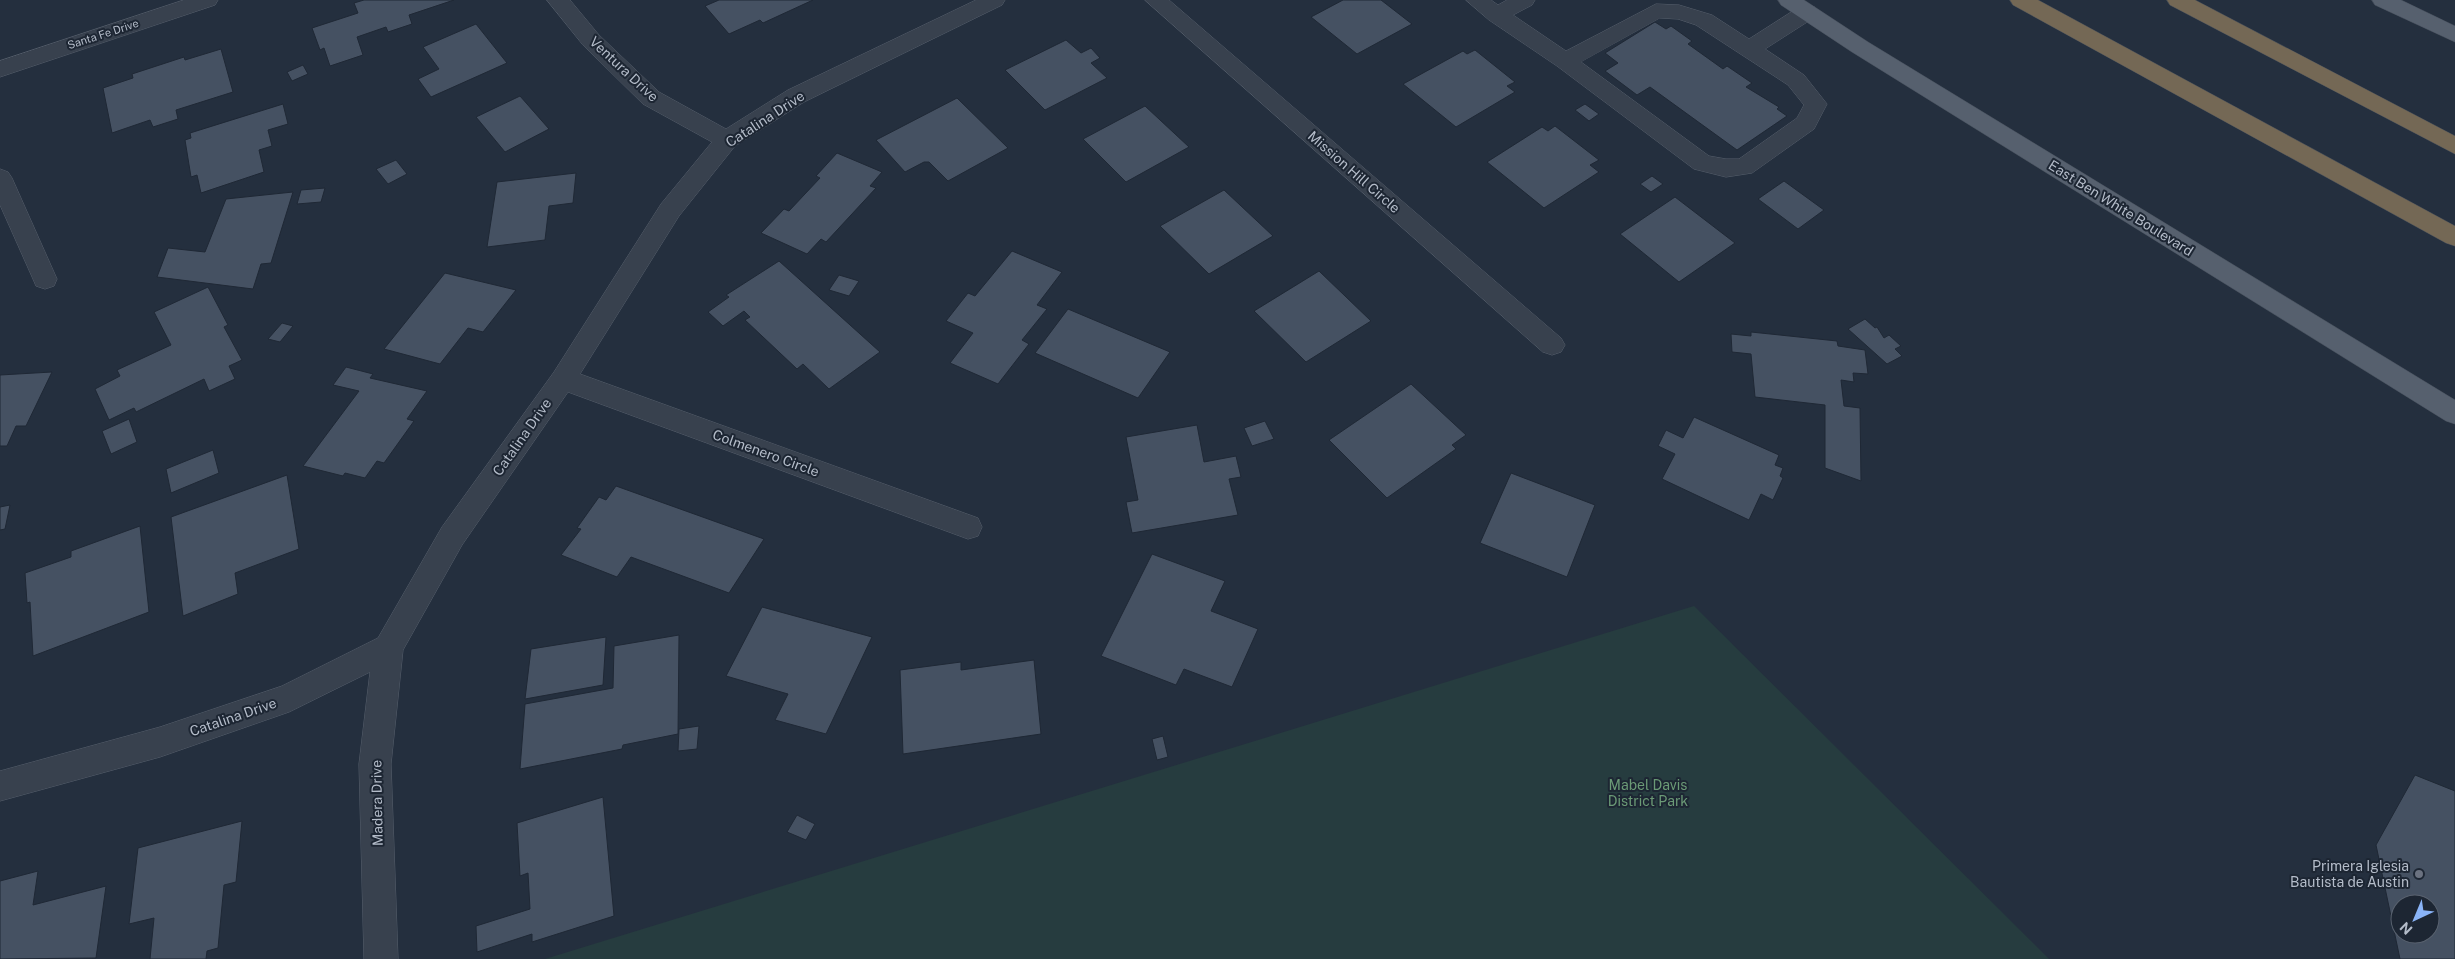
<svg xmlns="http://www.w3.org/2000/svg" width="2455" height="959" viewBox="0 0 2455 959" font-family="'Public Sans',sans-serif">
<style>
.green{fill:#263c3f}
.building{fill:#455162;stroke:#1f2835;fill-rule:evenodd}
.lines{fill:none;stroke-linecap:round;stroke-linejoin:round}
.minor-casing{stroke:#565f6c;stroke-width:1}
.major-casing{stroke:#414a57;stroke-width:1}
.highway-casing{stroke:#434c59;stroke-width:1}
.minor{fill:#38414e;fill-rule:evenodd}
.major{fill:#56606e;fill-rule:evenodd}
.highway{fill:#746855;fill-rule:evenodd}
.worship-dot{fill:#6b7280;stroke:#1d2633;stroke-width:2}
.labels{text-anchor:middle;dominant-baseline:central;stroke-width:4;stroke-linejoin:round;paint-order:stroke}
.far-street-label{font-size:11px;fill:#b4bcc9;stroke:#1d2633}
.street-label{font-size:14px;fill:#b4bcc9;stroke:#1d2633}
.park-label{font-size:14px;fill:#6b9a76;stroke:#1d2633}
.poi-label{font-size:14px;fill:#b4bcc9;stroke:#1d2633;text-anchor:end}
</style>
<rect width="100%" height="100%" fill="#242f3e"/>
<path class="green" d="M1694,606L2049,959H545Z"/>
<path class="building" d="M364,0H454L409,15L412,24L388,32L386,27L357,37L363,55L330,66L324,48L320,50L312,28L358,13L354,3Z
M719,0H813L763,23L760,20L729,34L705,6Z
M1343,0H1381L1412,24L1357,54L1311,17Z
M1655,22L1666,29L1671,26L1692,41L1688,44L1723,69L1727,66L1752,83L1746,87L1779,107L1777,109L1787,116L1737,150L1650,87L1637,95L1605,71L1618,63L1605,53Z
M476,24L507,63L431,97L418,79L439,69L423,47Z
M1066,40L1081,53L1091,48L1100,58L1091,63L1107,78L1045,110L1005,70Z
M221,49L233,92L176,110L178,119L153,127L150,120L112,133L103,88L133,78L132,74L184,57L185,60Z
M1475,50L1515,82L1507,86L1515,92L1456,127L1403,84L1463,51L1467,54Z
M303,65L308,74L292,81L287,72Z
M520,96L549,129L505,152L476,117Z
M957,98L1008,148L948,181L929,162H924L905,172L876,140Z
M283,104L288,124L268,130L272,146L259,150L264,172L201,193L197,175L191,177L185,140L191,138L190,133Z
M1585,104L1599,114L1589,121L1575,110Z
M1145,106L1189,147L1126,182L1083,139Z
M1555,126L1599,160L1590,165L1599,172L1544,208L1487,162L1542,127L1548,131Z
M837,153L882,172L870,186L876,188L826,242L821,239L807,254L761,233L784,209L789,211L820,178L816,176Z
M396,160L407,174L388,184L376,169Z
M576,173L573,203L549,206L545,240L487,247L497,182Z
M1652,176L1663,184L1651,192L1640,184Z
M1784,181L1824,210L1798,229L1758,199Z
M325,188L321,202L297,204L301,190Z
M1224,190L1273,236L1209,274L1160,226Z
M293,192L271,263L261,264L253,289L157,277L168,248L205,252L226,199Z
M1675,197L1735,243L1679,282L1620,234Z
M1012,251L1062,272L1037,305L1047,309L1022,340L1029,344L998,384L950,363L973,333L946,321L968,293L975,296Z
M779,261L880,352L829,389L803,364L797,369L745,320L750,317L744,311L723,326L708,312L729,297L726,295Z
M1319,271L1371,321L1306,362L1254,311Z
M445,273L516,290L483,332L468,328L440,364L384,349Z
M839,275L859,281L849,296L829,290Z
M208,287L228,325L224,327L242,360L229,366L235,379L209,391L204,379L136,412L134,408L109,420L95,389L120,376L117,370L171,345L154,312Z
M1068,309L1170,352L1138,398L1035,353Z
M1865,319L1875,328L1877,327L1884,338L1889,335L1901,346L1895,349L1902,356L1887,364L1848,329Z
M282,323L293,326L280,342L268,339Z
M1751,332L1837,341L1838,346L1865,350L1868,374L1853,373L1854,382L1841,380L1844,406L1860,408L1861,481L1825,468V405L1755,397L1751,354L1732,352L1731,334L1751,336Z
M346,367L373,374L370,378L427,391L407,419L414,421L384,463L377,461L365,478L345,473L343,476L303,466L359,391L333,385Z
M52,372L26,426H16L7,446H0V375Z
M1411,384L1466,435L1452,445L1456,449L1387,498L1329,440Z
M1694,417L1779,455L1775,465L1783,468L1780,476L1783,478L1773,500L1761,494L1749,520L1662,479L1675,454L1658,446L1666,430L1683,438Z
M129,419L137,442L111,454L102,431Z
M1265,421L1274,439L1252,446L1244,428Z
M1197,425L1204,462L1236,456L1241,477L1229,479L1238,515L1132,533L1126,502L1138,500L1126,437Z
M213,450L219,473L171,493L166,469Z
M1511,473L1595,505L1567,577L1480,543Z
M287,475L299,549L235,573L238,594L183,616L171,517Z
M616,486L764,539L729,593L631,557L617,577L561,555L581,529L577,528L599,497L606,500Z
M10,505L5,529L0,530V507Z
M140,526L149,612L33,656L30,602L27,603L25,573L71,557V551Z
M1152,554L1225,581L1211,611L1258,629L1232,687L1184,669L1176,685L1101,656Z
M762,607L872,637L826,734L775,720L788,694L726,676Z
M679,635L678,734L623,745L622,749L520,769L525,704L613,688L614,646Z
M606,637L603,685L525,699L531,649Z
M1034,660L1041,734L903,754L900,670L961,662V670Z
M699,726L697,749L678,751L679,729Z
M1163,736L1168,757L1157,760L1152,739Z
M2415,775L2455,791V959H2400L2376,845ZM2400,904H2430V934H2400Z
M603,797L614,916L532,942V934L477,952L476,926L530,909L528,873L520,876L517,823Z
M797,815L815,824L806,840L787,832Z
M242,821L236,882L224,885L218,948L207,951L206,959H150L154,918L129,924L138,848Z
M38,871L33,905L106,886L96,958L0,959V881Z"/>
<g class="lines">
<defs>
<path id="minor" d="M184,0H218L215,5L0,77V61Z
M547,0H570L599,35L659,92L726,129L788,90L976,0H1005L1002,5L804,102L735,146L679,216L580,374L978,518L982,527L978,536L968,539L568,392L462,545L403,650L391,764L398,959H364L359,764L370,672L289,712L160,757L0,801V771L160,727L282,686L378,638L442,527L554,372L661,204L712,142L643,104L583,45Z
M1145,0H1169L1561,338L1565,345L1561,352L1552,355L1543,352Z
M1466,0H1491L1498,5L1507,0H1535L1532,5L1513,15L1566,51L1656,4L1679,5L1712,15L1749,39L1799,7L1807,5L1815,7L1818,12L1815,17L1765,49L1804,75L1827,104L1814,129L1752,173L1726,177L1694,169L1557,66L1489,20ZM1660,18L1678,19L1696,25L1788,85L1804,105L1797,118L1739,159H1726L1709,156L1581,62Z
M0,169L8,172L12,178L57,279L54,286L45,289L36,286L33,279L0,205Z"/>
<path id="major" d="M1778,0H1804L1868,42L2455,400V424L2446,421L1852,52L1781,5Z
M2372,0H2401L2455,26V42L2375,5Z"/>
<path id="highway" d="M2010,0H2038L2455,226V246L2446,243L2013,5Z
M2167,0H2195L2455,136V154L2170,5Z"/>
</defs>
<use href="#minor" class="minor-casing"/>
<use href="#major" class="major-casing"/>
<use href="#highway" class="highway-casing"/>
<use href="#minor" class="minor"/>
<use href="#major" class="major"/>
<use href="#highway" class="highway"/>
</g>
<circle class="worship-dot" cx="2419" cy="874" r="5"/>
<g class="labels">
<g class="far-street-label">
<text transform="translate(103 34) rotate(-18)">Santa Fe Drive</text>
</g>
<g class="street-label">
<text transform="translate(624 69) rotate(43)">Ventura Drive</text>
<text transform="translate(765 119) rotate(-33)">Catalina Drive</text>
<text transform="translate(1354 172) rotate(41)">Mission Hill Circle</text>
<text transform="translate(2121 208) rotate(32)">East Ben White Boulevard</text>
<text transform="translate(522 437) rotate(-55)">Catalina Drive</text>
<text transform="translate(766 453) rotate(20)">Colmenero Circle</text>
<text transform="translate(233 717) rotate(-19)">Catalina Drive</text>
<text transform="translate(377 803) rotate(-91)">Madera Drive</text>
</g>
<g class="park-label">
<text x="1648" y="785">Mabel Davis<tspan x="1648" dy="16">District Park</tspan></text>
</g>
<g class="poi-label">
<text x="2409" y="866">Primera Iglesia<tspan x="2409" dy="16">Bautista de Austin</tspan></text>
</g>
</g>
<g transform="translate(2415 919) rotate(224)"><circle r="24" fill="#1d2633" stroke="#59626f"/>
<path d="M0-4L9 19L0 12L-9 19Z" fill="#8ab4f8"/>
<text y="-8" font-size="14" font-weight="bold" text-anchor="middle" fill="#b4bcc9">N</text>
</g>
</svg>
